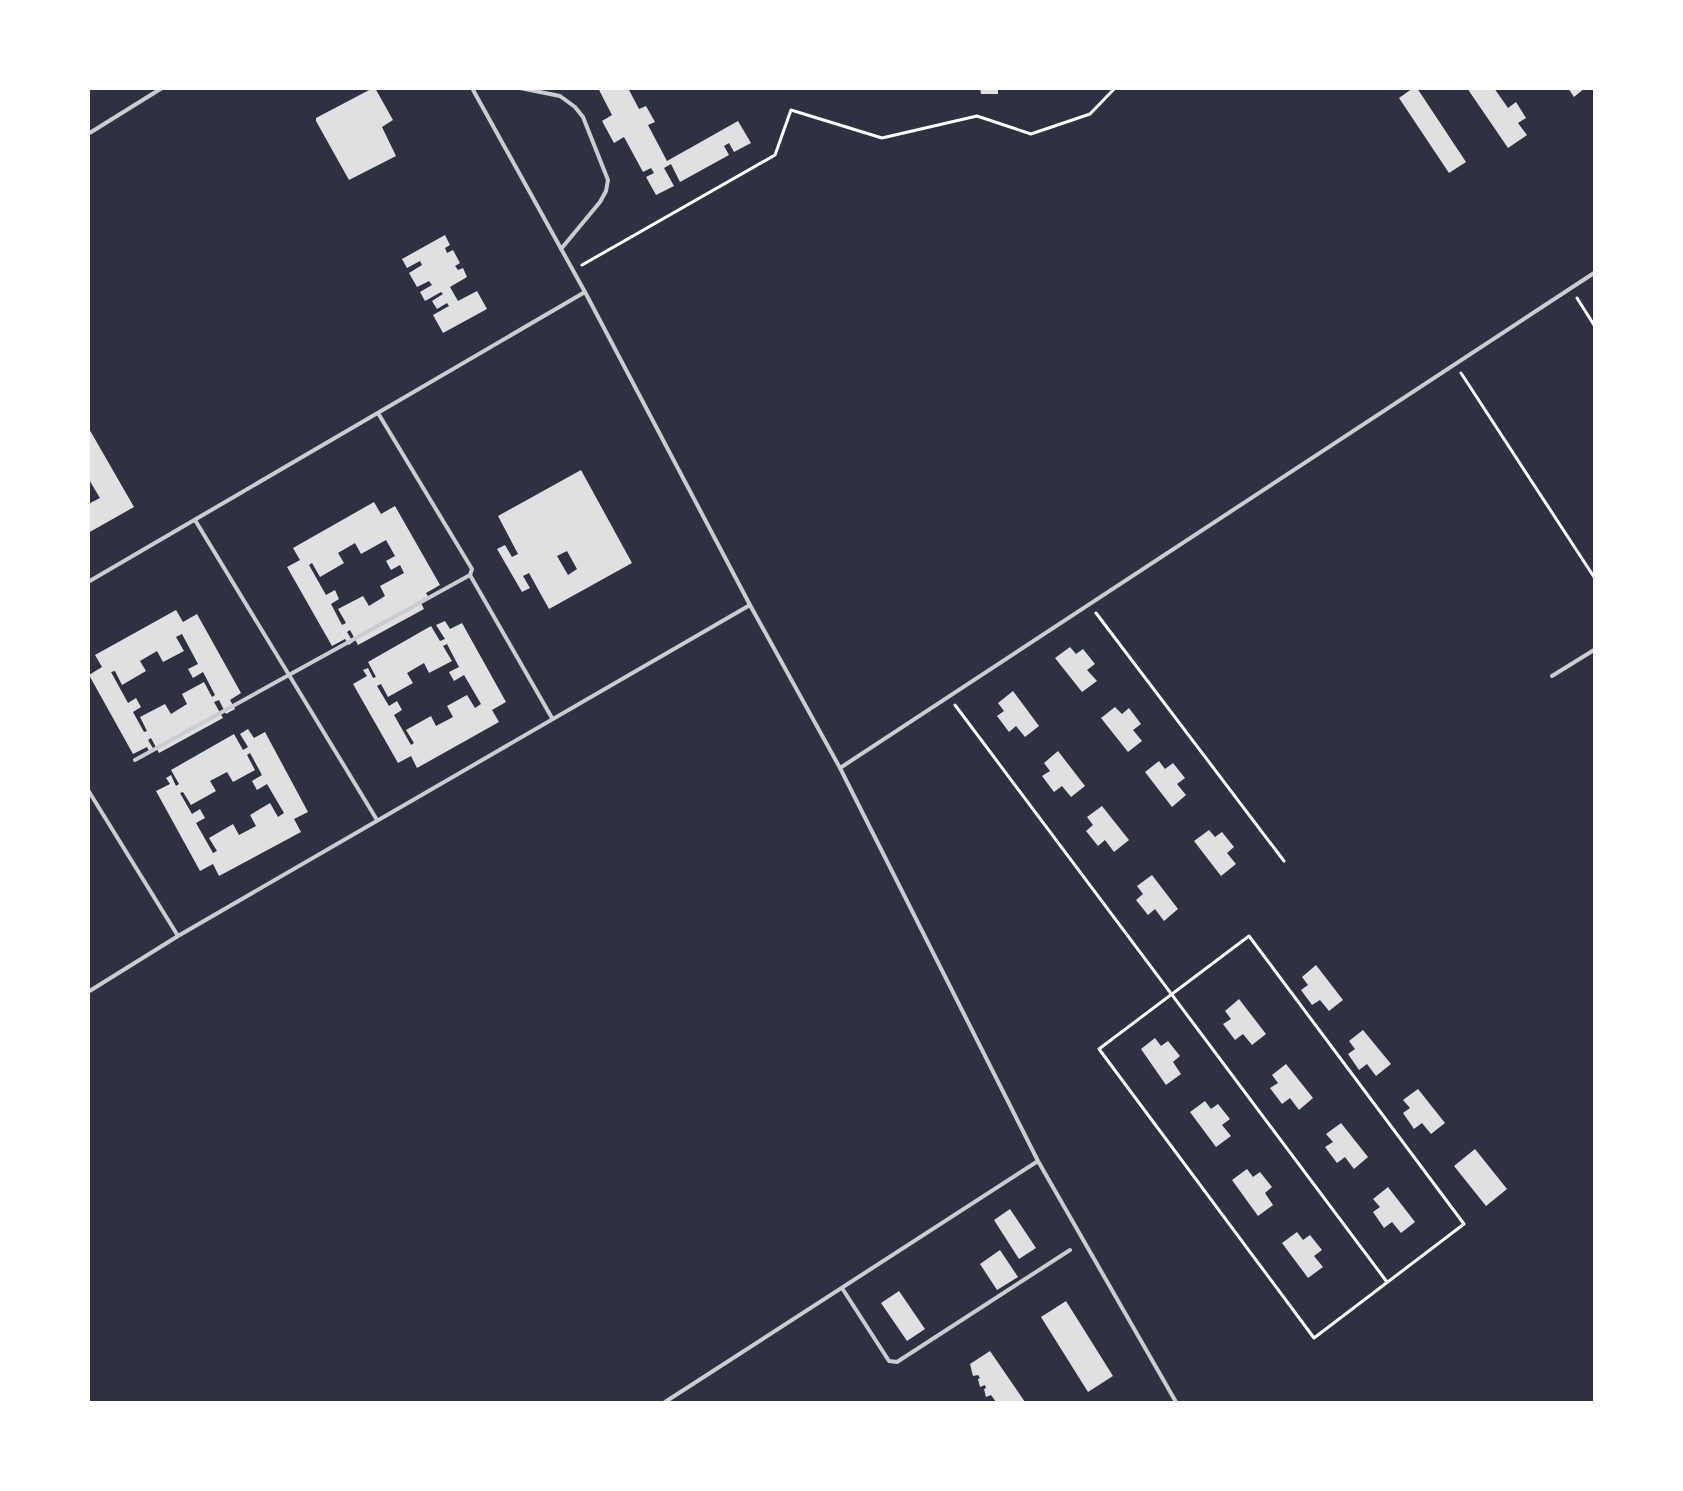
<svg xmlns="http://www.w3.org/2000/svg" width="1683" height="1491" viewBox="0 0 1683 1491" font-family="Georgia,serif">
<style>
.building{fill:#e0e0e3;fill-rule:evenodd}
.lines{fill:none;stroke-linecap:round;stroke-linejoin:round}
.path{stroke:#fff;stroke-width:3}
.service{stroke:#caccd0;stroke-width:4}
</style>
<rect width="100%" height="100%" fill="#2d3142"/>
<path class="building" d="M373,88H375L393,120L382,127L396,156L349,180L316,121V118Z
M598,88H628L639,109L646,106L655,122L648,125L667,161L738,121L751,143L734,152L729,143L724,146L729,155L680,182L671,164L664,168L674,186L656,195L646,177L654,173L651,168L643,172L624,137L614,143L602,121L612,115Z
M980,88H998V94H981Z
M1413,88H1417L1466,162L1449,173L1399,98Z
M1467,88H1494L1508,108L1516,102L1526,118L1518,123L1527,135L1508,148Z
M1568,88H1585L1574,97Z
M445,235L450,245L445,248L447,253L453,250L460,263L455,266L458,270L463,268L467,277L450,287L458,301L477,291L487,309L443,333L433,315L449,306L447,303L437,309L432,301L443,294L441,292L425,301L420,292L432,285L429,281L417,287L409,273L422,265L420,261L407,268L402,259Z
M88,427L134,507L88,533V504L100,498L88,478Z
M581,470L632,563L549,609L529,573L523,576L530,588L522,592L497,549L505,545L512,557L518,554L498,516ZM567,551L577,569L568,575L557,556Z
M374,502L381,514L395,506L440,585L426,593L429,598L421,603L424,609L358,645L350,630L347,632L353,642L349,645L345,639L332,646L287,567L300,560L293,548ZM386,540L395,556L386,561L391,570L400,565L404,573L380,586L385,596L369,606L363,596L338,609L346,623L342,625L331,604L339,599L335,590L326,595L309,565L312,563L320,577L344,563L338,553L355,543L361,554Z
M176,610L183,622L197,614L241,693L230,700L235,709L226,714L219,700L214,702L223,718L159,753L151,738L148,740L154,750L150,753L147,747L133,754L89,675L102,667L95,655ZM182,634L198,664L188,669L193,678L203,672L215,695L212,697L204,682L182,694L187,704L171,714L165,704L140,717L147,731L144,732L133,712L141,707L136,698L128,703L111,672L115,671L122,685L146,671L140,661L157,651L163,662L184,651L176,637Z
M445,621L450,629L462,623L506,702L492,710L499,722L417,768L411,756L398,763L353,684L367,676L363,670L368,668L373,678L376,677L368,662L431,626L440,641L445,639L436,625ZM447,644L459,667L449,672L454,681L464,675L481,704L475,708L467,695L447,706L453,717L436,726L431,716L406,730L414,743L411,745L394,715L402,710L397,701L389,706L377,686L381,684L388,697L413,683L407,673L424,663L429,673L452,661L443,646Z
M1070,647L1076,654L1083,649L1095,664L1087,670L1097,681L1082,692L1055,658Z
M1013,691L1039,726L1025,737L1016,726L1009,732L997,716L1004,711L998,703Z
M1115,707L1122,714L1129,708L1141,724L1133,730L1142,741L1128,752L1101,718Z
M248,729L254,738L265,732L308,812L294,819L301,832L219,876L213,864L200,871L156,791L170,784L166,778L171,775L176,786L179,784L171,770L234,734L243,750L248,747L240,734ZM250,753L262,775L252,781L257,790L267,784L284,813L278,817L270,803L250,815L256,826L239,835L233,824L209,838L217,851L213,853L196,823L205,818L200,809L192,814L180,793L183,792L191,805L216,791L210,781L227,772L233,782L255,770L247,755Z
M1058,751L1085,786L1071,797L1062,786L1054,792L1042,776L1050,771L1044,763Z
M1159,761L1165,769L1173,763L1185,778L1177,784L1186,795L1172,807L1145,772Z
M1102,806L1129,840L1114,852L1105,840L1098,846L1086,831L1093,825L1087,817Z
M1209,830L1215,837L1222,832L1234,847L1227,853L1236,864L1221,876L1194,841Z
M1152,875L1178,909L1164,921L1155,909L1148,915L1136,900L1143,894L1137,886Z
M1316,965L1343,1000L1329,1011L1320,1000L1312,1005L1301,990L1308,985L1302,977Z
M1239,999L1266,1034L1252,1045L1243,1034L1235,1040L1223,1024L1231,1019L1225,1011Z
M1363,1030L1391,1064L1376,1076L1367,1064L1359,1070L1348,1054L1355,1049L1349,1041Z
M1155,1038L1161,1046L1168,1041L1180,1056L1173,1062L1181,1074L1166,1085L1141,1049Z
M1286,1064L1313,1098L1299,1110L1290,1098L1282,1104L1270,1088L1278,1083L1272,1075Z
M1418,1089L1445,1123L1431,1134L1422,1123L1414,1129L1403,1113L1410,1108L1403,1100Z
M1205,1101L1211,1109L1218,1104L1230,1119L1222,1125L1231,1136L1216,1147L1190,1112Z
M1341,1123L1368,1157L1354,1169L1345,1157L1337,1163L1325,1147L1333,1142L1326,1134Z
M1475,1149L1507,1189L1486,1206L1454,1166Z
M1247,1169L1253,1177L1260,1172L1272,1187L1265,1193L1273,1205L1258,1216L1232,1180Z
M1388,1187L1415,1222L1401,1233L1392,1222L1384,1228L1373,1212L1380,1207L1373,1199Z
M1010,1209L1036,1248L1019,1259L994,1220Z
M1297,1232L1303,1240L1310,1235L1322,1250L1314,1256L1323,1267L1308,1278L1282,1243Z
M1000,1250L1018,1277L997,1290L980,1264Z
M899,1291L925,1329L907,1341L881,1303Z
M1066,1301L1113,1376L1088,1392L1041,1317Z
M990,1351L1025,1402H996L991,1395L986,1397L984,1389L986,1388L985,1385L980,1387L978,1379L980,1378L978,1375L973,1376L970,1364Z"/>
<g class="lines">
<path class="path" d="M582,265L775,155L791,110L882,138L977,116L1031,134L1090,114L1115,88
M1577,298L1594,325
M1461,373L1594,577
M1096,613L1284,861
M955,705L1387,1282
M1249,936L1464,1224L1314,1338L1099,1049Z"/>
<path class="service" d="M472,88L585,292L750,605L840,768L1038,1161L1176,1402
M520,88L560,96L575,107L583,117L608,180L606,191L600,202L561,249
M88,134L162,88
M195,520L377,820
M470,575L552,718
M88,582L585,292
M1552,676L1594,650
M135,760L470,575L472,569L378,413
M840,768L1594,273
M88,790L178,936
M88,992L178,936L750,605
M842,1288L889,1361L897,1362L1070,1250
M665,1402L1038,1161"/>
</g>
<rect width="1683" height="1491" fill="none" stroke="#ffffff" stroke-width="180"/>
</svg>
